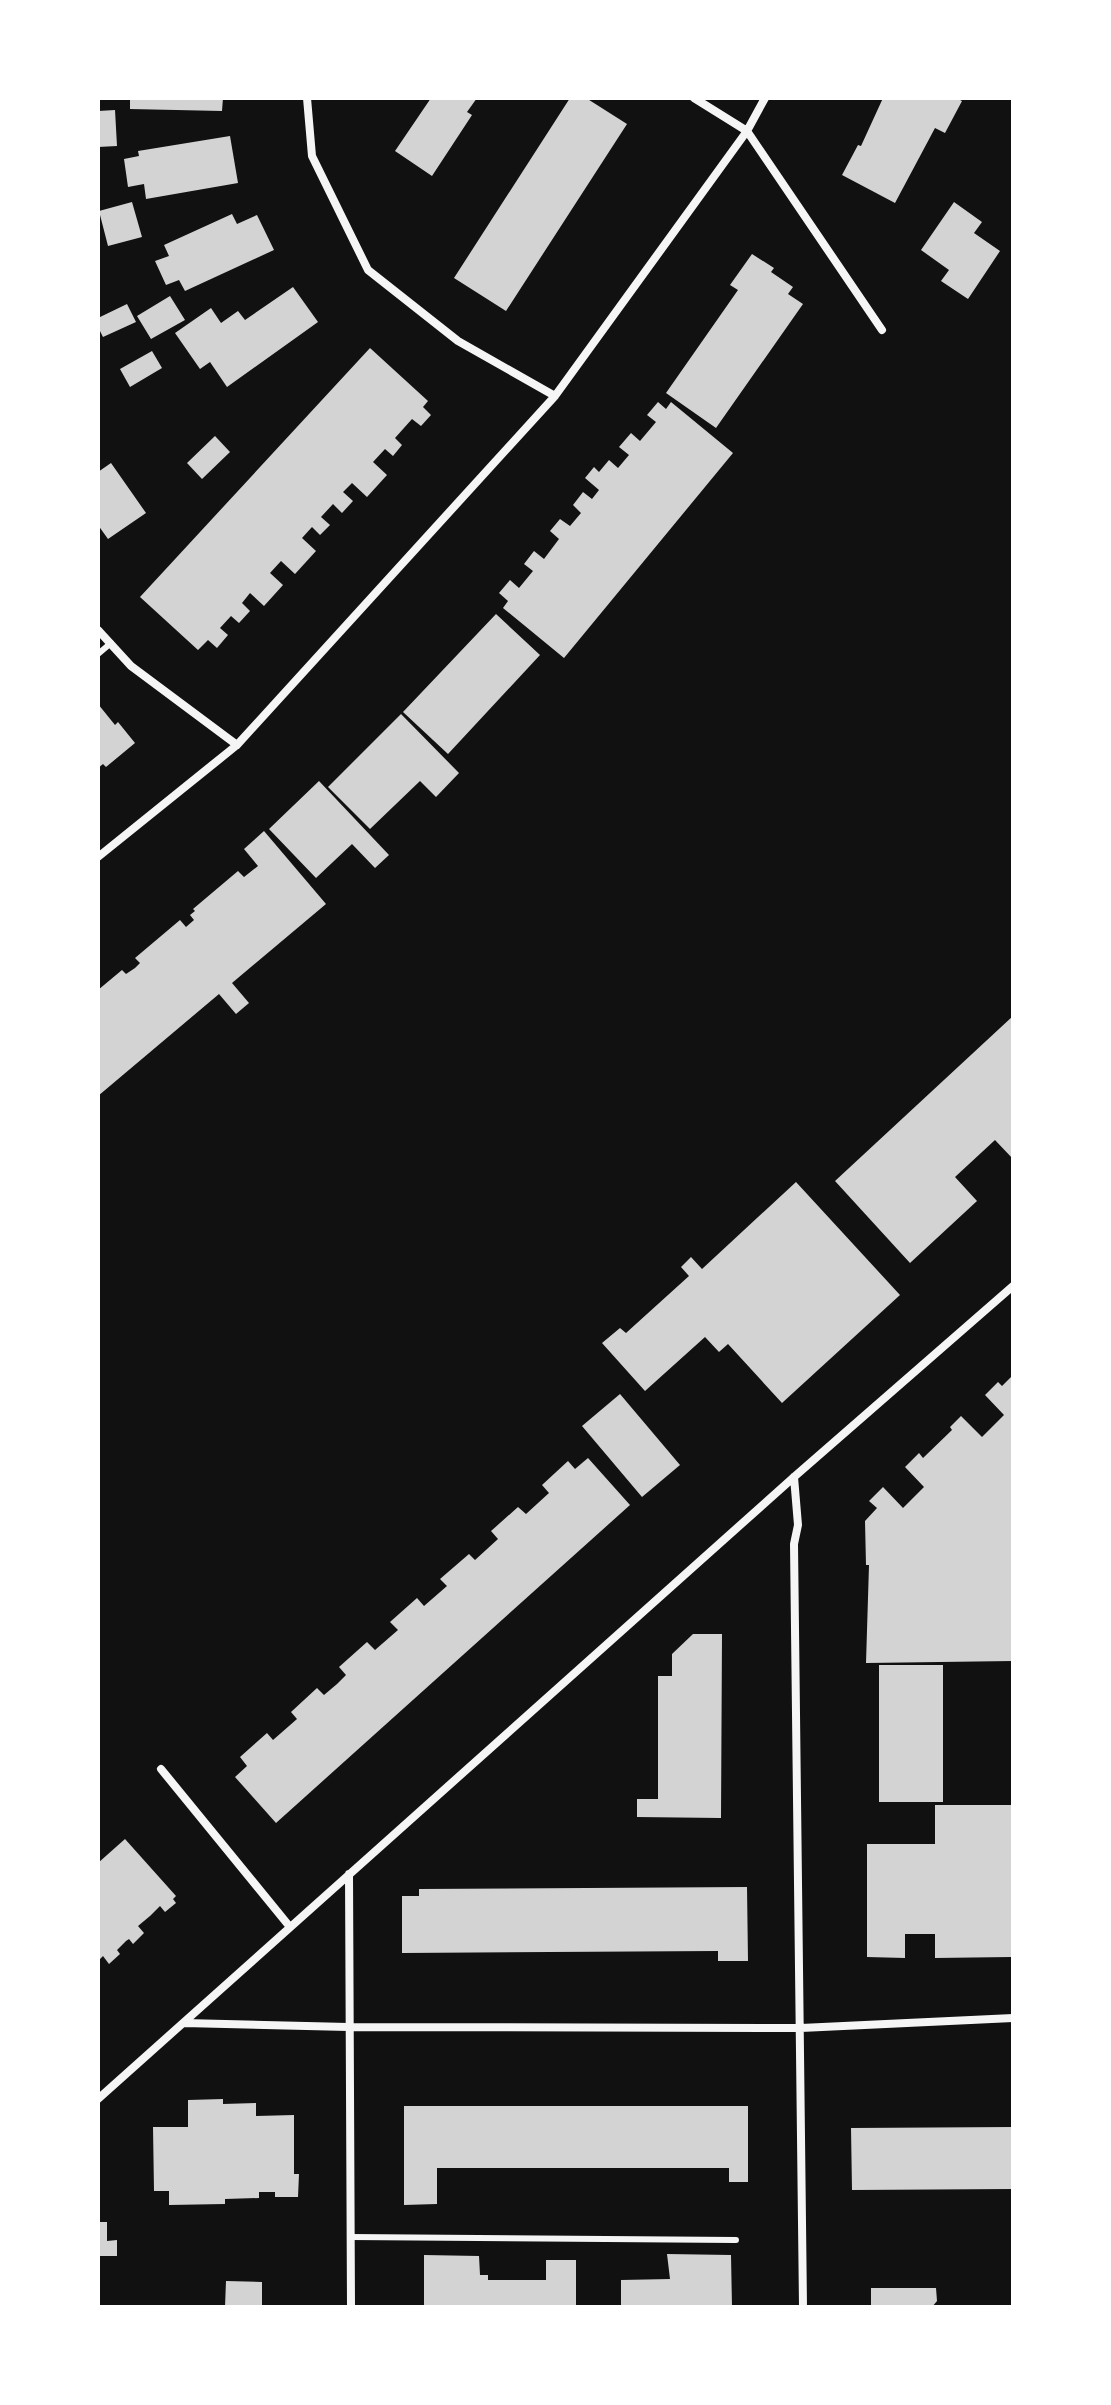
<svg xmlns="http://www.w3.org/2000/svg" width="1111" height="2405" viewBox="0 0 1111 2405" font-family="Signika,sans-serif">
<style>
.building{fill:#d3d3d3}
.lines{fill:none;stroke-linecap:round;stroke-linejoin:round}
.service{stroke:#f5f5f5;stroke-width:6}
.minor{stroke:#f5f5f5;stroke-width:8}
</style>
<rect width="100%" height="100%" fill="#111"/>
<path class="building" d="M130,98H223L222,111L130,109Z
M431,98H477L467,112L472,115L432,176L395,151Z
M570,98H586L627,124L506,311L454,278Z
M883,98H956L962,101L945,133L935,128L895,203L842,175L858,145L861,146Z
M115,110L117,146L98,147V111Z
M230,136L238,183L146,199L144,184L128,187L124,159L139,156L138,151Z
M132,202L142,237L108,246L99,211Z
M954,202L982,222L974,233L1000,251L968,299L941,281L949,270L921,250Z
M232,214L237,224L257,215L274,250L185,291L179,280L166,285L155,261L169,256L164,245Z
M752,254L774,268L771,272L793,287L788,294L803,304L716,428L666,393L738,290L730,285Z
M293,287L318,322L227,387L210,362L200,369L175,333L211,308L221,323L238,311L245,320Z
M170,296L185,320L151,339L137,316Z
M127,304L136,322L103,337L98,327V318Z
M370,348L428,401L423,407L431,415L421,426L412,419L395,438L402,445L393,456L385,449L373,462L387,475L367,497L352,483L343,492L353,501L342,513L333,504L321,517L330,525L320,535L312,527L302,538L316,551L295,574L281,561L270,573L283,585L264,606L250,593L242,603L250,611L239,623L231,616L220,628L228,635L217,648L208,640L198,650L140,597Z
M152,351L162,368L130,387L120,369Z
M658,402L666,409L671,402L733,453L564,658L503,608L508,601L499,593L510,580L519,588L533,571L524,564L534,551L544,559L559,539L550,531L560,519L570,526L581,513L573,505L583,492L592,499L599,490L585,478L594,467L599,472L609,460L618,468L629,455L619,447L631,433L640,441L656,422L647,415Z
M215,436L230,452L202,479L187,463Z
M111,463L146,513L108,539L98,525V472Z
M496,614L540,655L448,754L403,712Z
M98,704L115,725L118,722L135,743L106,767L103,764L98,768Z
M401,714L459,773L436,797L420,781L370,829L328,787Z
M319,781L389,855L375,868L352,844L316,878L269,829Z
M264,831L326,904L232,983L249,1003L236,1014L219,994L98,1096V990L122,970L126,974L135,968L140,963L135,958L180,920L186,927L194,920L190,915L195,911L193,909L238,871L244,877L258,866L244,849Z
M1013,1016V1159L995,1140L955,1177L977,1201L910,1263L835,1181Z
M796,1182L900,1295L782,1403L728,1344L719,1352L705,1337L645,1391L602,1343L620,1328L626,1333L689,1276L681,1267L691,1257L702,1269Z
M1013,1375V1661L866,1663L869,1565H866L865,1521L877,1508L869,1501L883,1487L903,1508L924,1487L905,1467L919,1453L923,1458L952,1430L950,1427L961,1416L982,1437L1004,1415L985,1395L998,1382L1002,1386Z
M620,1394L680,1465L642,1497L582,1426Z
M588,1458L630,1505L276,1823L235,1777L247,1766L240,1757L267,1733L273,1740L297,1719L291,1712L317,1688L324,1695L337,1684L346,1675L339,1667L367,1642L375,1650L398,1630L390,1622L417,1598L424,1606L447,1586L440,1579L469,1554L475,1560L498,1539L491,1531L518,1507L526,1514L549,1493L542,1485L568,1461L575,1469Z
M693,1634H722L721,1818L637,1817V1799H658V1676H672V1654Z
M879,1665H943V1802H879Z
M935,1805H1013L1011,1957L935,1958V1934H905V1958L867,1957V1844H935Z
M125,1839L176,1896L173,1899L176,1903L165,1912L160,1906L150,1916L138,1926L144,1933L133,1944L129,1939L126,1941L117,1950L120,1954L109,1964L103,1956L98,1961V1863Z
M747,1887L748,1961H718V1951L402,1953V1896H419V1889Z
M223,2099V2104L256,2103V2116L294,2115V2174H299L298,2197H275V2192H259V2198L225,2199V2204L169,2205V2191H154L153,2127H188V2100Z
M404,2106H748V2182H729V2168H437V2204L404,2205Z
M1013,2127V2189L852,2190L851,2128Z
M98,2222H107V2241L117,2240V2256H98Z
M667,2254L731,2255L732,2307H621V2280L670,2279Z
M424,2255L479,2256L480,2275H488V2280H546V2260H576V2307H424Z
M226,2281L262,2282V2307H225Z
M871,2288H936L937,2301L932,2307H873L871,2306Z"/>
<g class="lines">
<path class="service" d="M98,654L111,643
M350,2237L736,2240"/>
<path class="minor" d="M307,98L312,156L368,270L458,341L555,396
M694,98L747,131L882,330
M98,630L131,666L237,745
M98,857L237,745L555,396L747,131L765,98
M794,1477L798,1525L794,1544L803,2307
M161,1769L290,1927
M349,1874L351,2307
M184,2023L348,2027L801,2028L1013,2018
M98,2099L794,1477L1013,1286"/>
</g>
<rect width="1111" height="2405" fill="none" stroke="#ffffff" stroke-width="200"/>
</svg>
